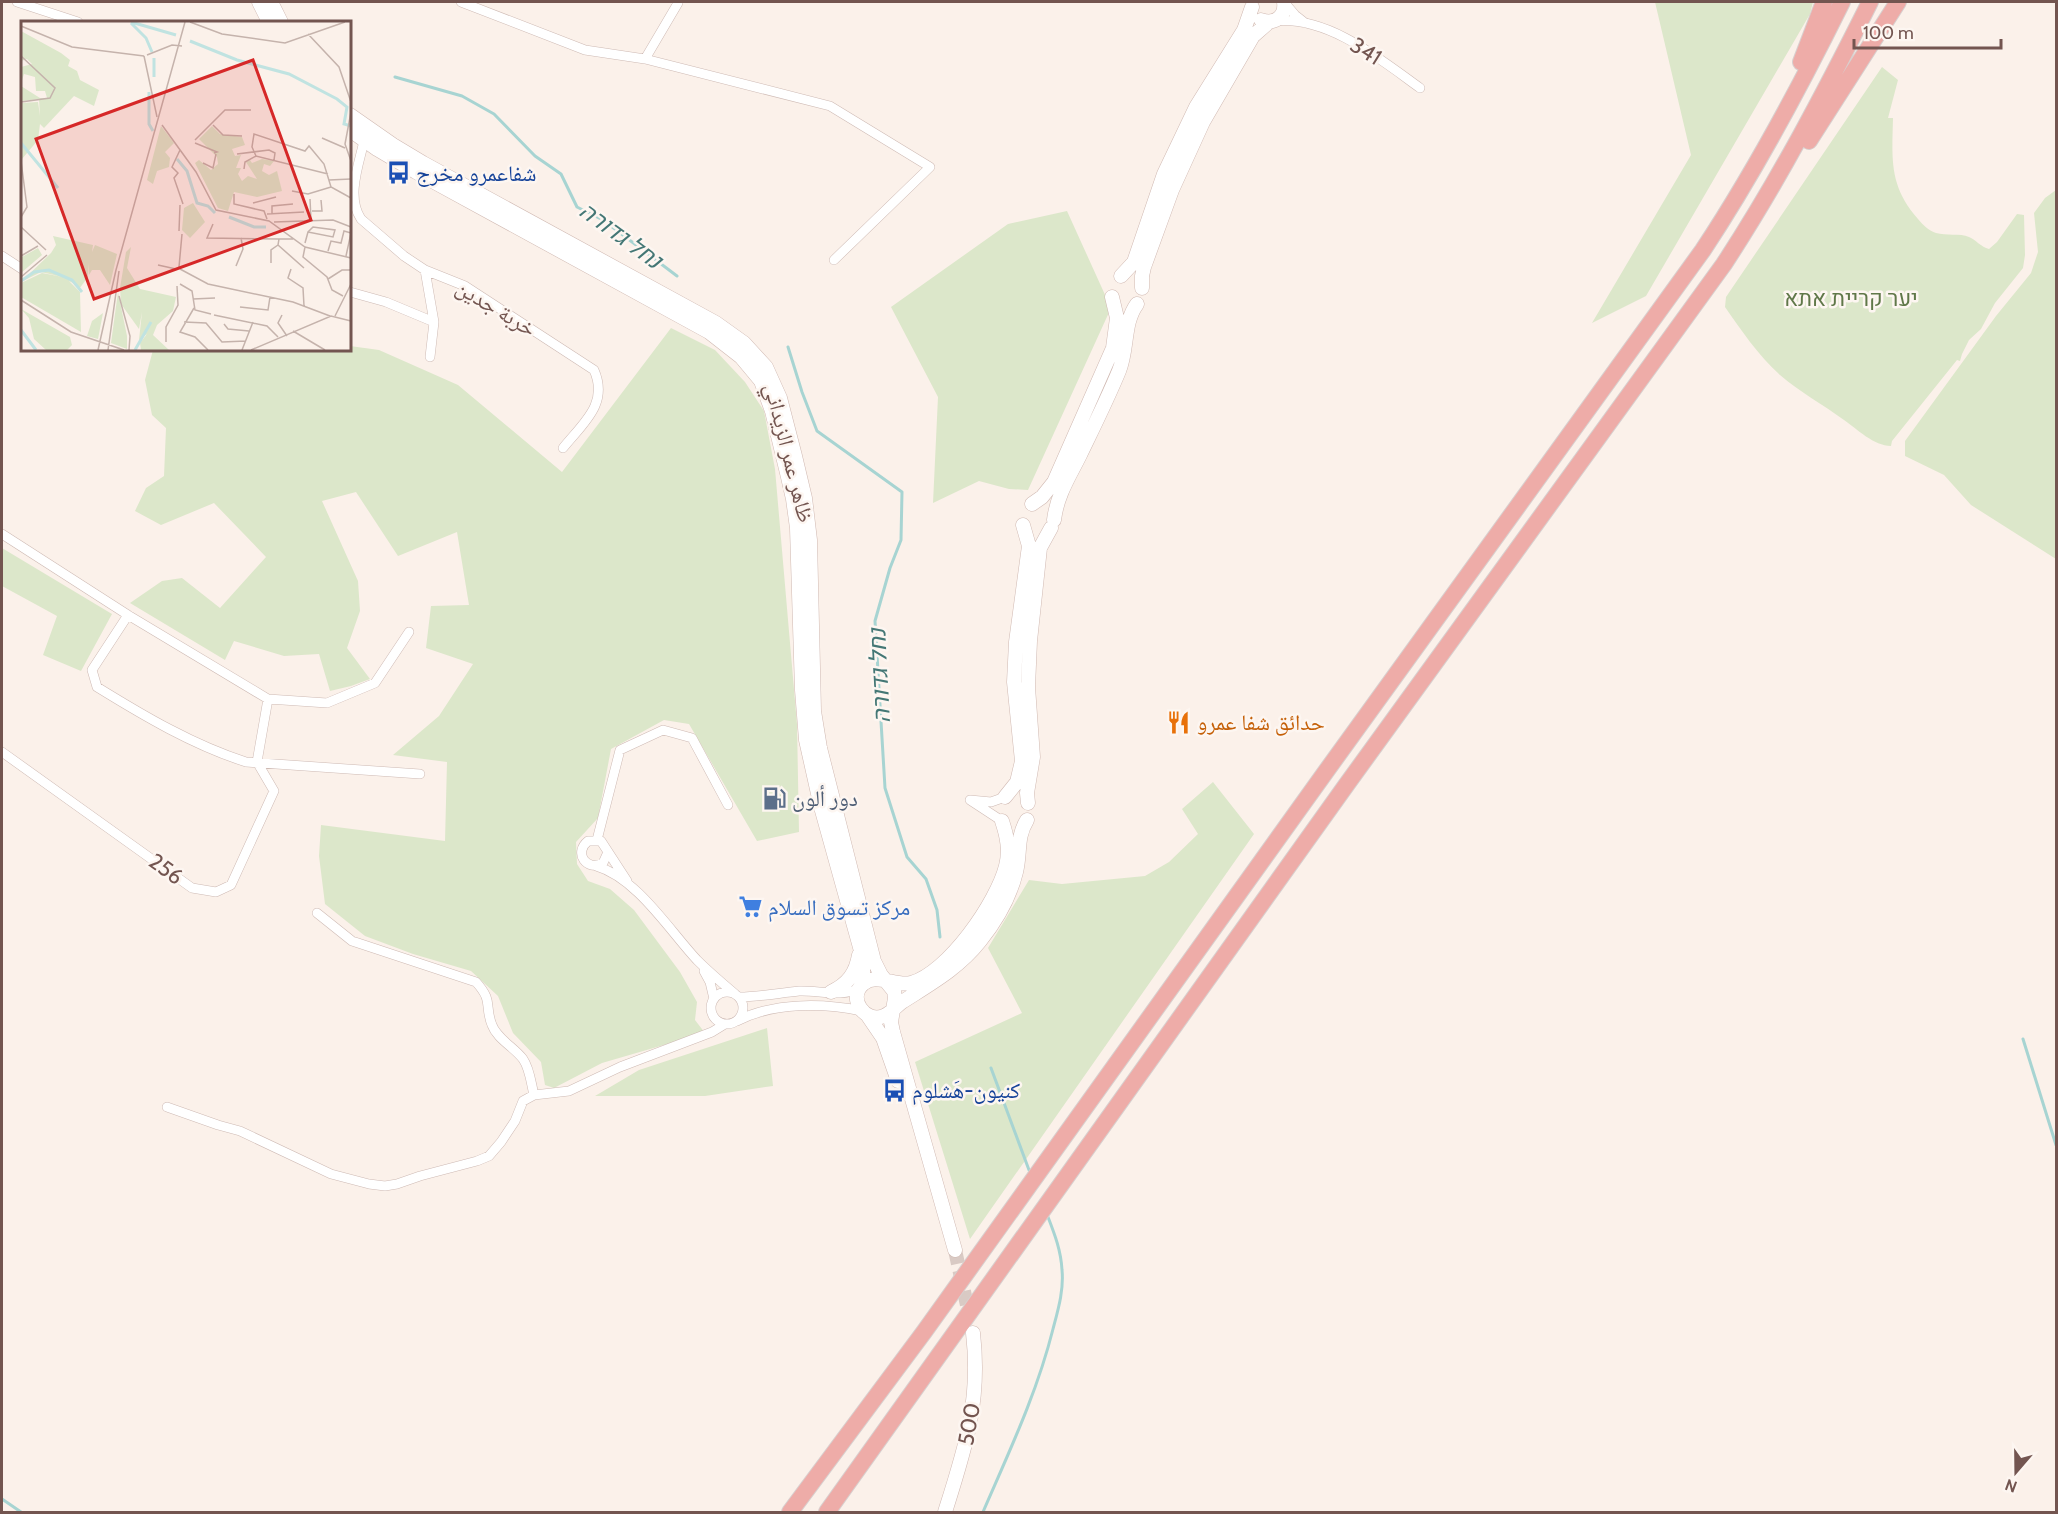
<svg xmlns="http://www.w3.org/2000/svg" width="2058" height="1514" viewBox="0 0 2058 1514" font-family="Cabin,'Noto Naskh Arabic',Heebo,sans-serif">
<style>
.green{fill:#dce7ca}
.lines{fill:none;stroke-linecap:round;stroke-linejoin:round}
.stream{stroke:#a7d4d2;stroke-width:3}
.secondary-tunnel{stroke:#d9cac4;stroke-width:14;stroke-dasharray:14 7;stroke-linecap:butt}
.street-casing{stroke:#cebab4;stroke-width:10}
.secondary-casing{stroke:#d0b9b2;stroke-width:15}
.highway-casing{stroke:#d8cfce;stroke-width:18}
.street{stroke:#fff;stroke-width:9}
.secondary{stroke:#fff;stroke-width:14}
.highway{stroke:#eeaca8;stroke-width:16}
.labels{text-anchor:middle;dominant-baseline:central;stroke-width:5;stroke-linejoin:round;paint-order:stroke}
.street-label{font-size:22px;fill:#735550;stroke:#fdf6f1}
.transit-label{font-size:22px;fill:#164399;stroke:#fdf6f1;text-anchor:start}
.park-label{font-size:22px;fill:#607849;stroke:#fdf6f1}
.food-label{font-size:22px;fill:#c56008;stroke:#fdf6f1;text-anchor:start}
.service-label{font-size:22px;fill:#4e5e75;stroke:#fdf6f1;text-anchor:start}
.shop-label{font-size:22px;fill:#366cbe;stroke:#fdf6f1;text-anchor:start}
.water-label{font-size:24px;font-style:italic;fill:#447775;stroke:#fdf6f1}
.inset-river{fill:none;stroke:#c0e3e1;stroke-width:3}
.inset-road{fill:none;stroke:#c5b3ac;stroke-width:1.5}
.view{fill:#d62828;fill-opacity:0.15;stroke:#d62828;stroke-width:3}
.inset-edge{fill:none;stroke:#735550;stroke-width:3}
</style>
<rect width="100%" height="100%" fill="#fbf1ea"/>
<path class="green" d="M1655,2H1813L1810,14L1646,296L1592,323L1691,155Z
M1882,67L1898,80L1888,118H1893C1892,160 1889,186 1918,219C1923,225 1929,231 1936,233C1946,236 1960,233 1969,237C1976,240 1981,247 1989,249L1997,242L2017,214L2024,215L2025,255L2023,268L1995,303L1981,329L1969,340L1962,354L1960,361L1957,360L1892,441L1891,446C1874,446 1857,429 1844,420C1822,404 1800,392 1780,375C1758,355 1741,330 1725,307L1726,297Z
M2056,190V559L1971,505L1944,475L1905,456V441L1996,316L2031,273L2038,252L2034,213L2045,198Z
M1067,211L1111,308L1028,490L1009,489L979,481L933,503L938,397L891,307L1008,224Z
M671,328L715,350L745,382L764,411L775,469L797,724L799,832L757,841L689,724L664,720L611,749L598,818L576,842L577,864L588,881L610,889L634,910L680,972L697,1002L695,1020L705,1033L602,1063L554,1088L545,1085L541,1062L513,1033L498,996L471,971L413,954L365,936L325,904L319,856L321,825L445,841L447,762L393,755L439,716L473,664L426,648L431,606L469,605L457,532L398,556L356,492L322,501L358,581L360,611L347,648L370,679L351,686L330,691L319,654L284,656L234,641L225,660L130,603L162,581L182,578L220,608L266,557L214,503L161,525L135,511L146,488L164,476L166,428L152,415L145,380L153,350H350V346L379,350L458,385L562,472Z
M2,548L112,614L81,671L43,655L57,616L2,586Z
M1213,782L1254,834L970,1239L915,1062L1022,1013L988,948L1029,880L1062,884L1145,876L1169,862L1198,834L1182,809Z
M767,1028L773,1086L705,1096H595L639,1070Z"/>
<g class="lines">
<path class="stream" d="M395,77L462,96L494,114L535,156L561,174L577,207L603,220L677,276
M788,347L802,392L817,431L902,492L901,540L890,568L875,621L885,788L907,857L926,879L937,910L940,937
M2023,1039L2056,1145
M991,1068L1029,1170
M2,1499L21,1512
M983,1512C1009,1452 1037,1393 1053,1329C1058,1310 1064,1290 1062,1270C1061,1251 1055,1235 1048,1217"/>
<path class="secondary-tunnel" d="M955,1250L970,1319"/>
<defs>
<path id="street" d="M17,2L78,22
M461,2L585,50L645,59L830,106L930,167L834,260
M1284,2L1295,15L1305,23
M1275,21C1328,16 1380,59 1420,88
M645,59L678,3L677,2
M364,141C359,164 346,197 361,219L404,256L425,270L465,286L594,370C609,404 583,423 563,448
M2,256L22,269
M425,270L434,322L430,357
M350,292L386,302L434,322
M2,534L128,615L268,699L327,703L375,683L409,632
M128,615L92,670L97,687C144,716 193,745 246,762L420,774
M2,752L192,888L216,892L231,885L274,791L257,762L268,699
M1002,821L970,800L991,802L1005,797
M597,840L620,750L663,730L692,738L728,805
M608,852L603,863C587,872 573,853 588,841H601L627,881
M596,866C637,878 669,930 697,960C709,972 722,983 735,994
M317,913L352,941L476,982C494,1002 484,1005 492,1025C497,1039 514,1047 523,1059C530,1069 531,1083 534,1095
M704,971L710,982L714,999
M711 1008a16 16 0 1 1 32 0a16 16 0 1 1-32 0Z
M739,997C759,997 779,993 799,991C818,990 843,998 859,988
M737,1021C774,1002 823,1003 862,1011
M167,1107L218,1125L240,1131L331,1174L369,1184L385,1186L397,1184L420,1176L477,1161L489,1156L501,1142L515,1121L523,1101L534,1095L569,1091L620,1067L712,1032L725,1024"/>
<path id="secondary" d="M259,2L269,22
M271,2L281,22
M1261,20C1275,25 1286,16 1284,2
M350,115L393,145L423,163L716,323L744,343L766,367L780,398L795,456L805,498L810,540L814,711L820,748L874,961L881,975L894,991L895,998L891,1022L893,1032L955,1250
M350,130L377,149L416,172L709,332L741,357L761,381L772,411L788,477L793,499L797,528L802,690L806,740L821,807L863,958V983
M1121,276L1134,262L1164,174L1196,107L1244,30L1252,7
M1142,288V276L1144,267L1172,190L1203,122L1253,36L1269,22
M1032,504L1042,497L1054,482L1113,348L1117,318L1112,297
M1054,520C1057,495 1069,477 1080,455C1093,428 1107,400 1119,371C1128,349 1123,323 1137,304
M1005,797L1017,782L1022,761L1014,682L1016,642L1029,546L1023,525
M1028,803L1027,793L1033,757L1028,687L1030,641L1040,548L1051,528
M1002,821C1007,836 1010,850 1006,866C997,902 948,973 911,983C895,987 876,972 863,984C847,998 865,1024 884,1016C891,1013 896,1006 902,1002C930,984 959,968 980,941C996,921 1010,897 1016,872C1021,852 1016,838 1027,820
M831,992C848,984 856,973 859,955
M868,1016L883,1038L898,1081
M945,1512C965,1449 981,1401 973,1333"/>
<path id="highway" d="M1801,62L1824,2
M1809,141L1898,2
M790,1512L924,1332L1327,770L1703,250C1756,170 1800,87 1842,2
M827,1512L1347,784L1724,264C1779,180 1825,92 1870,2"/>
</defs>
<use href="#street" class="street-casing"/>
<use href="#secondary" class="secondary-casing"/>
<use href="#highway" class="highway-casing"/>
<use href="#street" class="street"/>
<use href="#secondary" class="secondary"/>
<use href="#highway" class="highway"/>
</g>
<defs>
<symbol id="bus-bare" viewBox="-9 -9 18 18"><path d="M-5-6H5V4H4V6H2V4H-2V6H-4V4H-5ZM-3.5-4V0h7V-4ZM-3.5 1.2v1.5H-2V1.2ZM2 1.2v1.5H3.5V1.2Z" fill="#1a4fb4" stroke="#fdf6f1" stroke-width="2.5" paint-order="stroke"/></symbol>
<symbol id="restaurant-bare" viewBox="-9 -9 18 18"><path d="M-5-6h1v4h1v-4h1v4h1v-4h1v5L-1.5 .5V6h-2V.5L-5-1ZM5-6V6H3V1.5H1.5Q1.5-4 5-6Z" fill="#e8710a" stroke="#fdf6f1" stroke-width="2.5" paint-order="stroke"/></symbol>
<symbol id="fuel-bare" viewBox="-9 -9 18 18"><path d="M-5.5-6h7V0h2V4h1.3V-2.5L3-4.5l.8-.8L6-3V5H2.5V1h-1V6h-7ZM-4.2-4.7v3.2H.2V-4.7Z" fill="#5c6f8a" stroke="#fdf6f1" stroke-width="2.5" paint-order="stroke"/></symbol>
<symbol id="supermarket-bare" viewBox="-9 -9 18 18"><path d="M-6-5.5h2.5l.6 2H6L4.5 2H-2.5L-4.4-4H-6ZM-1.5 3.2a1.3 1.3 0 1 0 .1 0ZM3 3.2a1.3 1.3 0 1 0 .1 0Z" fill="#3f7fe0" stroke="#fdf6f1" stroke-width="2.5" paint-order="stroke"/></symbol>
</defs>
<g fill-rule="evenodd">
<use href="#bus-bare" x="382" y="156" width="33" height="33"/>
<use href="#restaurant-bare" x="1162" y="706" width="33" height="33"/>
<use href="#fuel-bare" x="758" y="782" width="33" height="33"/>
<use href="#supermarket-bare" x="734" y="890" width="33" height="33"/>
<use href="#bus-bare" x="878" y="1074" width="33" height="33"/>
</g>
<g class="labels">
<g class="street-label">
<text transform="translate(1366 51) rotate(32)">341</text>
<text transform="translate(496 308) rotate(31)">خربة جدين</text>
<text transform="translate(789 453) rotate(76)">ظاهر عمر الزيداني</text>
<text transform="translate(166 869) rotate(36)">256</text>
<text transform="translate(969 1424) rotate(-80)">500</text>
</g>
<g class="transit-label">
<text x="416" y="173">شفاعمرو مخرج</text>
<text x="912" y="1090">كنيون-هَشلوم</text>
</g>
<g class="park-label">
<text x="1851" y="298">יער קריית אתא</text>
</g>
<g class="food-label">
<text x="1197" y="722">حدائق شفا عمرو</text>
</g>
<g class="service-label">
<text x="792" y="798">دور ألون</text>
</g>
<g class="shop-label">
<text x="768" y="907">مركز تسوق السلام</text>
</g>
<g class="water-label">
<text transform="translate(621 235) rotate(36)">נחל גדורה</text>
<text transform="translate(879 676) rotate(-93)">נחל גדורה</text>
</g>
</g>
<g transform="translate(21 21)">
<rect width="330" height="330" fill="#fbf1ea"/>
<path d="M0,10L40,32L49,39L47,45L56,50L59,59L78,69L73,85L53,75L23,107L19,103L17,119L1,138L0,82L17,81L19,95L18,78L1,80L0,65L19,77H26L24,70H15L14,56L3,53L0,62V46L11,43L6,38L0,40ZM140,105L153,122L144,131L149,137L148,146L136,150L132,163L126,159ZM191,105L199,113L221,116L224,124L211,128L214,135L220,134L215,147H220L217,153L221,160L227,155L236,158L225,141L229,139L231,142L241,138L253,140L249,145L243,143L241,150L248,154L256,150L261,170L236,176L213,171L207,190L197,187L174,142L178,139L190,149L197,143L196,136L178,118ZM172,182L184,201L169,217L161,209L163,187ZM32,215L72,224L71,231L74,224L96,233L89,264L79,249H71L68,254V242L67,256L58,268L54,263L48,260L59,271L60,311L0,276V262L21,252L42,256L20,251L0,261L30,232L35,224ZM110,226L106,247L119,268L155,276L152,290L136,304L132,314L148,329H120L119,322L126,313L118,319L121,291L118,308L100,283L99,267L105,231ZM17,227L21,234L0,252L1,236ZM97,271L106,315V328L90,322ZM0,288L49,316L51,324L46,329H25L13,318L8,297ZM82,292L77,318L66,315L71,300Z" fill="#dce7ca"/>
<path class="inset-river" d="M110,1L155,14M110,2L125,17L131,31M169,20L216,39L268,53L316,78L326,86L323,103L330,105M133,56V37M128,71V103L132,110M0,122L37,167M156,138L166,150L176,182L187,185L194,192M208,196L233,206H245M0,260L13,251L28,249L51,259L61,271M0,309L15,329M114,329L130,301"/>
<path class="inset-road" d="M169,1L201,13L264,22L324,1M0,5L51,26L123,35M287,13L318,46L330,81M126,34L151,24L161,25M0,35L34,67L29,77L0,81M123,35L136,96M330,91L324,123L330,140M141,104L175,151L195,189L248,200L284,226L330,237M192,104L202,114L221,115M301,117L324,127M174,119L204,89H230M174,122L196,131L193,132M159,129L151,146L157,152L153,157L162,183M216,133L248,129L254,132L253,139M235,135L231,126L233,113L284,130L288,125L303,143L310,166L330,177M0,140L6,186L0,196M182,142L192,147L195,133M223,148L224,141L235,135L307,153M308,159L330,158M271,170L287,173L310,166M213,173V183L243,190L246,198M289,178L290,199M232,182L255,176M291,190H301L300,179M246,193L283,191M251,193V185L272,183M253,201L312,199L330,206M192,203L186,217L258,218M0,206L25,229M158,210L159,184M272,218H258L257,224L283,247M284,222L287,211L292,206L314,209L312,216L287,211M284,226L282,236L306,256L311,269L322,275M307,230L310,220L320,222L323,210L330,212L325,235M0,235L17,225M250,242V229L257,224M137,244L155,248M215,245L222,228L220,217M158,246L161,213M159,248L187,263L272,281L309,295M270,248L267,257L282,267L283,285M0,256L26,234M307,258L321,249H330M159,263L171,270L174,289L190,293M98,275L109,315L108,329M172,278L194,277M0,279L50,311L103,329M219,286L247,289L249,276M173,287L159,311L174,316L187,329M193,294L246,305L257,316M261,294L257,302L266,315M314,295L330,263M163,301L185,302L201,321L225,320M203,303L207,308L228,310M272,310L304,329M145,321V306L157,284L156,265M77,329L95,249L164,1M87,329L98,250M221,329L232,301M230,329L310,295L330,300"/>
<path class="view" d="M232,39L290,199L73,278L15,118Z"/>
<rect width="330" height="330" class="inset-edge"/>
</g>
<rect width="2058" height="1514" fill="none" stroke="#735550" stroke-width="6"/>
<g transform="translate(2016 1472) rotate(200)" stroke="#fdf6f1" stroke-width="4.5" paint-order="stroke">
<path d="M0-4.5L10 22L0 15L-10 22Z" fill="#735550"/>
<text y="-9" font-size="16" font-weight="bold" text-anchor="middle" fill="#735550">N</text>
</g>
<path d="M1854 39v9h147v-9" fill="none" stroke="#735550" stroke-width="3"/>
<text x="1863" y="39" font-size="18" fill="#735550" stroke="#fdf6f1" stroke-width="4.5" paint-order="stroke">100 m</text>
</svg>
